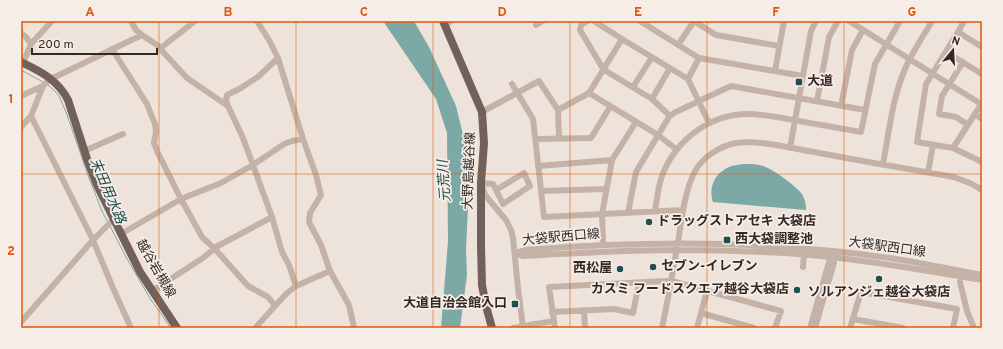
<svg xmlns="http://www.w3.org/2000/svg" width="1003" height="349" viewBox="0 0 1003 349" font-family="Overpass,'Noto Sans JP',sans-serif">
<style>
.water{fill:#7ca8a6}
.lines{fill:none;stroke-linecap:round;stroke-linejoin:round}
.stream{stroke:#7ca8a6;stroke-width:1}
.minor{stroke:#c5b2a7;stroke-width:6}
.major{stroke:#72605a;stroke-width:8}
.grid{fill:none;stroke:#df570d;stroke-width:1;stroke-opacity:0.55}
.poi-dot{fill:#214f4e;stroke:#f6ede6;stroke-width:1.5}
.labels{text-anchor:middle;dominant-baseline:central;stroke-width:3.5;stroke-linejoin:round;paint-order:stroke}
.poi-label{font-size:13px;font-weight:bold;fill:#322927;stroke:#f6ede6;text-anchor:start}
.street-label{font-size:13px;fill:#322927;stroke:#f6ede6}
.water-label{font-size:14px;font-style:italic;fill:#214f4e;stroke:#f6ede6}
.neatline{fill:none;stroke:#df570d;stroke-width:1.5}
.grid-label{font-size:13px;text-anchor:middle;font-weight:bold;fill:#df570d}
</style>
<rect width="100%" height="100%" fill="#eee3da"/>
<path class="water" d="M383,21H414L429,47L456,106L470,163L466,250L467,275L460,328H441L448,241L447,133L436,99Z
M744,164C751,164 757,164 763,166C773,169 796,186 802,194C805,199 806,204 806,210L713,202C708,187 715,173 729,167C733,165 739,165 744,164Z"/>
<g class="lines">
<path class="stream" d="M980,21L982,22
M21,70L43,82
M48,85L55,91L59,96L66,112L89,178L97,198L101,209L107,221
M110,226L126,257L151,300L171,328"/>
<path class="minor" d="M131,21L136,30L142,35
M257,21L269,40L278,58L303,139L316,175L321,195L310,213L309,222L321,245L330,271L349,305L354,328
M588,21L581,25L580,30L602,67L606,71L652,99L670,116
M594,21L622,39
M640,21L699,58L803,76
M694,21L716,35L779,46
M849,21L981,104
M446,25L451,21
M536,25L543,21
M958,32L964,21
M21,33L26,37L31,44
M678,45L694,21
M162,47V51L164,53L187,78L228,106L243,138L272,217L282,252L289,265L296,286
M982,47L958,32L926,84L917,142L953,148L982,162
M112,49L147,104L155,124L156,131L154,143L157,151L181,199L202,237L215,249L248,286L268,297L275,306
M946,52L982,74
M963,62L942,96L939,114L956,117L968,125
M23,63L31,44L52,21
M775,71L784,21
M688,79L699,58
M512,84L533,119L544,217L683,210
M633,87L652,57
M21,96L43,86L51,78L57,76L142,35L160,47H162L195,21
M652,99L670,68
M817,101L829,37L838,21
M228,106L226,100L227,95L241,88L259,76L278,58
M841,106L852,50L863,30
M558,110L589,93
M482,112L539,81L558,110L559,139
M975,114L982,119
M31,116L93,240L113,288L131,328
M21,127L31,116L43,86
M536,139L591,138L610,107
M790,148L811,31L816,21
M953,148L982,103
M676,149L658,135L589,93L622,39L688,79L709,123
M84,151L123,134
M883,164C889,133 892,99 905,69C912,52 923,37 932,21
M538,166L612,160
M928,172L933,145
M496,190L524,173L530,186L503,204L493,184L481,183L485,195L506,220L511,230L513,238L518,288L523,328
M541,191L606,189
M655,211C657,200 658,187 662,176C675,141 709,114 748,114C765,114 782,118 799,121C820,125 840,128 861,132L875,64L900,21
M628,213L636,172L669,117L674,113L699,101L731,86L865,110
M121,234L181,199L221,183L253,165L284,144L292,141L303,139
M603,245L602,214L612,160L636,122
M515,253L523,256C574,253 626,250 677,250C713,250 748,251 784,253C850,257 916,269 982,280
M515,253L525,250C605,244 683,241 763,246C805,248 848,252 890,258C921,263 951,269 982,275
M803,267L804,255
M960,282L967,311L974,328
M152,291L203,258L216,247L272,217
M584,310L585,328
M552,312L614,309L633,313L639,283
M701,313L754,328
M853,319L903,328
M21,322L93,240L114,219
M255,328L286,294L296,286L330,271
M513,328L553,321
M555,328L549,287L665,281H672L781,311L775,328
M662,328C668,299 673,271 678,242C682,218 684,193 695,171C703,157 720,146 736,143C760,140 791,148 814,152C861,161 908,169 954,177L972,184L982,190
M697,328L707,291
M810,328L829,262L833,256
M815,328L834,263L833,258
M850,328L861,292L957,309L953,328"/>
<path class="major" d="M443,21L482,112L484,143L481,183V246L482,285L486,306L492,328
M21,62C40,71 58,80 68,100L87,159L97,185L140,272L177,328"/>
</g>
<path class="grid" d="M159,21V328M296,21V328M433,21V328M570,21V328M707,21V328M844,21V328M21,174H982"/>
<g class="poi-dot">
<rect x="795" y="78" width="8" height="8" rx="2"/>
<circle cx="649" cy="222" r="4"/>
<rect x="723" y="236" width="8" height="8" rx="2"/>
<circle cx="653" cy="267" r="4"/>
<circle cx="620" cy="269" r="4"/>
<circle cx="879" cy="279" r="4"/>
<circle cx="797" cy="290" r="4"/>
<rect x="511" y="300" width="8" height="8" rx="2"/>
</g>
<g class="labels">
<g class="poi-label">
<text x="807" y="82">大道</text>
<text x="657" y="222">ドラッグストアセキ 大袋店</text>
<text x="735" y="240">西大袋調整池</text>
<text x="661" y="267">セブン-イレブン</text>
<text x="612" y="269" text-anchor="end">西松屋</text>
<text x="789" y="290" text-anchor="end">カスミ フードスクエア越谷大袋店</text>
<text x="879" y="293" text-anchor="middle">ソルアンジェ越谷大袋店</text>
<text x="507" y="304" text-anchor="end">大道自治会館入口</text>
</g>
<g class="street-label">
<text transform="translate(470 171) rotate(-88)">大野島越谷線</text>
<text transform="translate(561 238) rotate(-5)">大袋駅西口線</text>
<text transform="translate(887 248) rotate(8)">大袋駅西口線</text>
<text transform="translate(155 269) rotate(60)">越谷岩槻線</text>
</g>
<g class="water-label">
<text transform="translate(445 181) rotate(-94)">元荒川</text>
<text transform="translate(107 191) rotate(67)">末田用水路</text>
</g>
</g>
<rect width="1003" height="349" fill="none" stroke="#f6ede6" stroke-width="44"/>
<g transform="translate(953 50) rotate(18)" stroke="#f6ede6" stroke-width="3" paint-order="stroke">
<path d="M0-3L7 15L0 10L-7 15Z" fill="#322927"/>
<text y="-6" font-size="11" font-weight="bold" text-anchor="middle" fill="#322927">N</text>
</g>
<path d="M32 48v6h125v-6" fill="none" stroke="#322927" stroke-width="2"/>
<text x="38" y="48" font-size="12" fill="#322927" stroke="#f6ede6" stroke-width="3" paint-order="stroke">200 m</text>
<rect x="22" y="22" width="959" height="305" class="neatline"/>
<g class="grid-label">
<text x="90" y="16">A</text>
<text x="228" y="16">B</text>
<text x="364" y="16">C</text>
<text x="502" y="16">D</text>
<text x="638" y="16">E</text>
<text x="776" y="16">F</text>
<text x="912" y="16">G</text>
<text x="11" y="103">1</text>
<text x="11" y="255">2</text>
</g>
</svg>
